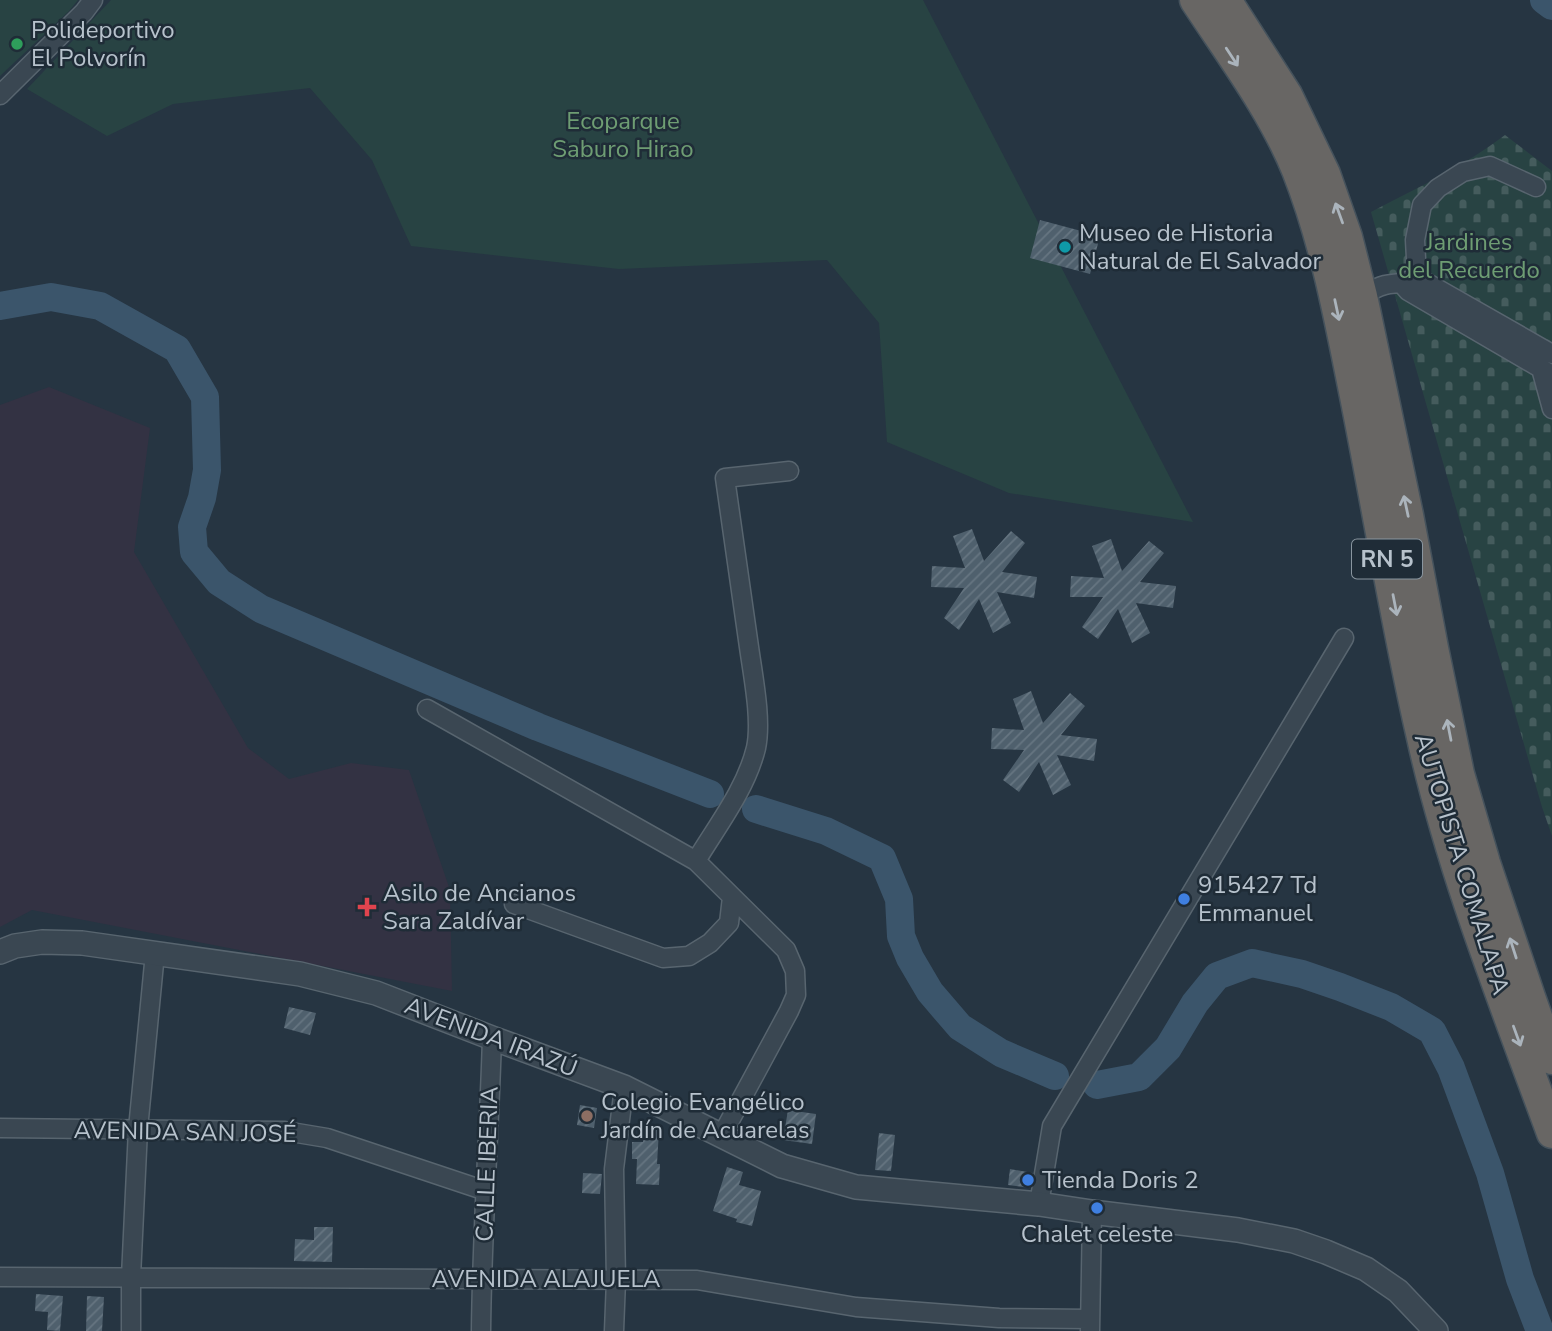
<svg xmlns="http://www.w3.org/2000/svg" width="1552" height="1331" viewBox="0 0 1552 1331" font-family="'Nunito Sans',sans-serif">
	<defs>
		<pattern id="cemetery-stones" width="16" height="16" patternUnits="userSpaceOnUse" patternTransform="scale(1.75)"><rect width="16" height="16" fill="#284343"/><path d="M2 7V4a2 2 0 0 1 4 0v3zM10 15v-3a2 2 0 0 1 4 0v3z" fill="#455c5d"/></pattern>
		<pattern id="building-hatch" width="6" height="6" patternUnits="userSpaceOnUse" patternTransform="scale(1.75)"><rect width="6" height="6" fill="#4f606d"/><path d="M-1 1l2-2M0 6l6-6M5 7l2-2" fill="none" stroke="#667581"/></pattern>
	</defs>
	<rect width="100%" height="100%" fill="#263542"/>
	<path fill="#333243" d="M49,387l101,41 -16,124 114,196 41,31 62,-16 58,7 41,120 2,101 -420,-81 -32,17v-522z"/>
	<path fill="url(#cemetery-stones)" d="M1505,135l47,36v665l-10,-29 -171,-595c46,-24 92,-45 134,-77z"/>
	<path fill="#284343" d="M0,0h78l-9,11 -69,65z
		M111,0h812l270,522 -184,-29 -122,-51 -8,-119 -52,-63 -208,9 -208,-23 -39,-86 -62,-72 -137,16 -66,32 -80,-47z"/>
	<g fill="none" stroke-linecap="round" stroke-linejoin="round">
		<path stroke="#3b556b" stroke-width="28" d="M1544,0l8,6
			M0,306l51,-9 49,9 77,43 28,48 2,73 -5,28 -10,29 2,25 25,30 42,27 277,118 172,67
			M756,809l70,22 56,27 17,41 2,37 9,22 20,34 30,35 41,26 54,23
			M1097,1085l42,-8 29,-29 27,-45 22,-27 35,-13 50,11 38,13 51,20 41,24 19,37 39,105 30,106 20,52"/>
	</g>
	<path fill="url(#building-hatch)" d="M1040,220l60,16 -10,38 -60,-16z
		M972,529l12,32 27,-30 14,12 -23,29 35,5 -3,21 -37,-6 14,31 -18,10 -14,-34 -20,31 -15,-12 20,-30 -33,-1 1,-21 33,2 -12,-32z
		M1111,539l11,32 27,-30 15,12 -24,29 36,4 -3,22 -37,-5 14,30 -18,10 -14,-34 -20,30 -16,-12 21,-30h-33l1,-21 33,2 -12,-32z
		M1031,691l12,32 27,-30 15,13 -24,29 36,4 -3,22 -37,-6 14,30 -18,10 -14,-33 -20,30 -16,-12 21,-30 -33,-1 1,-21 32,2 -11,-31z
		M289,1007l27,6 -6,22 -26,-7z
		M580,1105l17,3 -3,20 -17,-3z
		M788,1110l28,4 -4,30 -29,-4z
		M644,1129l15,1 -2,34h3l-1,21 -23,-1 1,-25h-5v-17h11z
		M879,1133l16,2 -4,36 -16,-1z
		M727,1167l16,5 -4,13 22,6 -9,35 -16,-4 1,-3 -24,-8z
		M1010,1169l23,4 -3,15 -22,-3z
		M583,1173l19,1 -2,20 -18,-1z
		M314,1227h19l-1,35 -38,-1 1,-22 19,1z
		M36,1294l27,2 -3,35 -13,-1 1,-18 -13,-1z
		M87,1296l17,1 -2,34h-16z"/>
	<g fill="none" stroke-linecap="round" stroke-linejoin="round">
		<g stroke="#58656f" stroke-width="21">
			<path id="minor" d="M0,95l84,-83 9,-12
				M1417,277l-2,-37 7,-35 16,-17 25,-16 27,-6 46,21
				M1417,277l135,77
				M1402,284l6,7 144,84
				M1362,296c8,-5 15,-9 23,-11 9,-2 17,-1 25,-5
				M1540,365l12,44
				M427,709l269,152 90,89 9,21 1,24 -7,16 -67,124
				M696,861c21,-35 50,-72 60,-113 6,-28 -3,-72 -7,-101 -8,-56 -16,-113 -24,-169l64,-7
				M514,904l149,54 26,-2 21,-13 19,-20 3,-26
				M0,1128l285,3 42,7 159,53
				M1039,1204l13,-78 292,-488
				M0,1277l697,3 159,27 143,11 91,1
				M131,1331v-54l7,-148 17,-176
				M481,1331c1,-98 8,-195 11,-293
				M614,1331l2,-51 -2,-111 10,-82
				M1090,1331l2,-119"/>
		</g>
		<g stroke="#58656f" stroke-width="26">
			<path id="tertiary" d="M0,952l15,-6 27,-4 40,1 218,31 76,19 116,45 132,49 158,79 74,21 183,17 53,8 146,18 56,11 32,11 40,17 32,22 38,40"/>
		</g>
		<g stroke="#45525c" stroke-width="33">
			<path id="trunk" d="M1195,0c36,55 77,109 102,170 28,71 42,146 57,221 23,114 41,229 67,342 30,137 83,269 131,400
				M1226,0l61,95 38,79 22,63 15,59 46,219 25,133 26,126 26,89 45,134 22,62"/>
		</g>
		<use href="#minor" stroke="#3a4752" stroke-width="18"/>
		<use href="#tertiary" stroke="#3a4752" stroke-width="23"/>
		<use href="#trunk" stroke="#686664" stroke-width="30"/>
	</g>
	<defs><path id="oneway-shaft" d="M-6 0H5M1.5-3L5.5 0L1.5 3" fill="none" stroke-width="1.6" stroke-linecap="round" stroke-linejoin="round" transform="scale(1.75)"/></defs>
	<g stroke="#abb4bc">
		<use href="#oneway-shaft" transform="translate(1232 57) rotate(57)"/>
		<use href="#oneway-shaft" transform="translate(1339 213) rotate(-110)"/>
		<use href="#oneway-shaft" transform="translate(1337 310) rotate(78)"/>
		<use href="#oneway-shaft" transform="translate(1406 506) rotate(-102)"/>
		<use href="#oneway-shaft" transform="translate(1395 605) rotate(79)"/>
		<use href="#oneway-shaft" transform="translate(1449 730) rotate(-101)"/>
		<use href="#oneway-shaft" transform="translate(1513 948) rotate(-108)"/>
		<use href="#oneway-shaft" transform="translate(1517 1036) rotate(70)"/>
	</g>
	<circle fill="#2e9e5b" stroke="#1f2c37" stroke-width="2.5" cx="17" cy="44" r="7"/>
	<circle fill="#0f9aa8" stroke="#1f2c37" stroke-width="2.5" cx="1065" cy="247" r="7"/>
	<g fill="#3f7fe0" stroke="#1f2c37" stroke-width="2.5">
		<circle cx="1184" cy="899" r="7"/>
		<circle cx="1028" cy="1180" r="7"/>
		<circle cx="1097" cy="1208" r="7"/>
	</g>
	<path fill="#e0444e" stroke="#1f2c37" stroke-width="2.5" d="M363.5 896.5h7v7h7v7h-7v7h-7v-7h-7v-7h7z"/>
	<circle fill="#8d6e63" stroke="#1f2c37" stroke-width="2.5" cx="587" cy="1116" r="7"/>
	<g text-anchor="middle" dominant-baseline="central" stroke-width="5" stroke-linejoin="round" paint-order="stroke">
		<rect fill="#1f2c37" stroke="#89959f" stroke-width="2" x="1352" y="539.5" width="70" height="39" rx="5"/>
		<g font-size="23" font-weight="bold" fill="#b7c2cc">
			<text x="1387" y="559">RN 5</text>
		</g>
		<g font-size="24" fill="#b7c2cc" stroke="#1f2c37" text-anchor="start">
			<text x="31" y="30">Polideportivo<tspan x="31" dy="28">El Polvorín</tspan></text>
			<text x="1079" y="233">Museo de Historia<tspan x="1079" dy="28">Natural de El Salvador</tspan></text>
			<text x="1198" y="885">915427 Td<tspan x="1198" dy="28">Emmanuel</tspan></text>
			<text x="383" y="893">Asilo de Ancianos<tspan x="383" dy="28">Sara Zaldívar</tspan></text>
			<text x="601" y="1102">Colegio Evangélico<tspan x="601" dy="28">Jardín de Acuarelas</tspan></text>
			<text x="1042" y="1180">Tienda Doris 2</text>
			<text x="1097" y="1234" text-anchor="middle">Chalet celeste</text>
		</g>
		<g font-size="24" fill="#6e9d73" stroke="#1f2c37">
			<text x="623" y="121">Ecoparque<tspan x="623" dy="28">Saburo Hirao</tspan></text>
			<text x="1469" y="242">Jardines<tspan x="1469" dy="28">del Recuerdo</tspan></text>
		</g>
		<g font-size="24" fill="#b7c2cc" stroke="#1f2c37">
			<text transform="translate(1462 864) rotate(73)">AUTOPISTA COMALAPA</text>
			<text transform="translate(491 1037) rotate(21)">AVENIDA IRAZÚ</text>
			<text transform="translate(185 1132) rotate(1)">AVENIDA SAN JOSÉ</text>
			<text transform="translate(487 1164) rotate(-88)">CALLE IBERIA</text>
			<text x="546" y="1279">AVENIDA ALAJUELA</text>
		</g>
	</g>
</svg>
